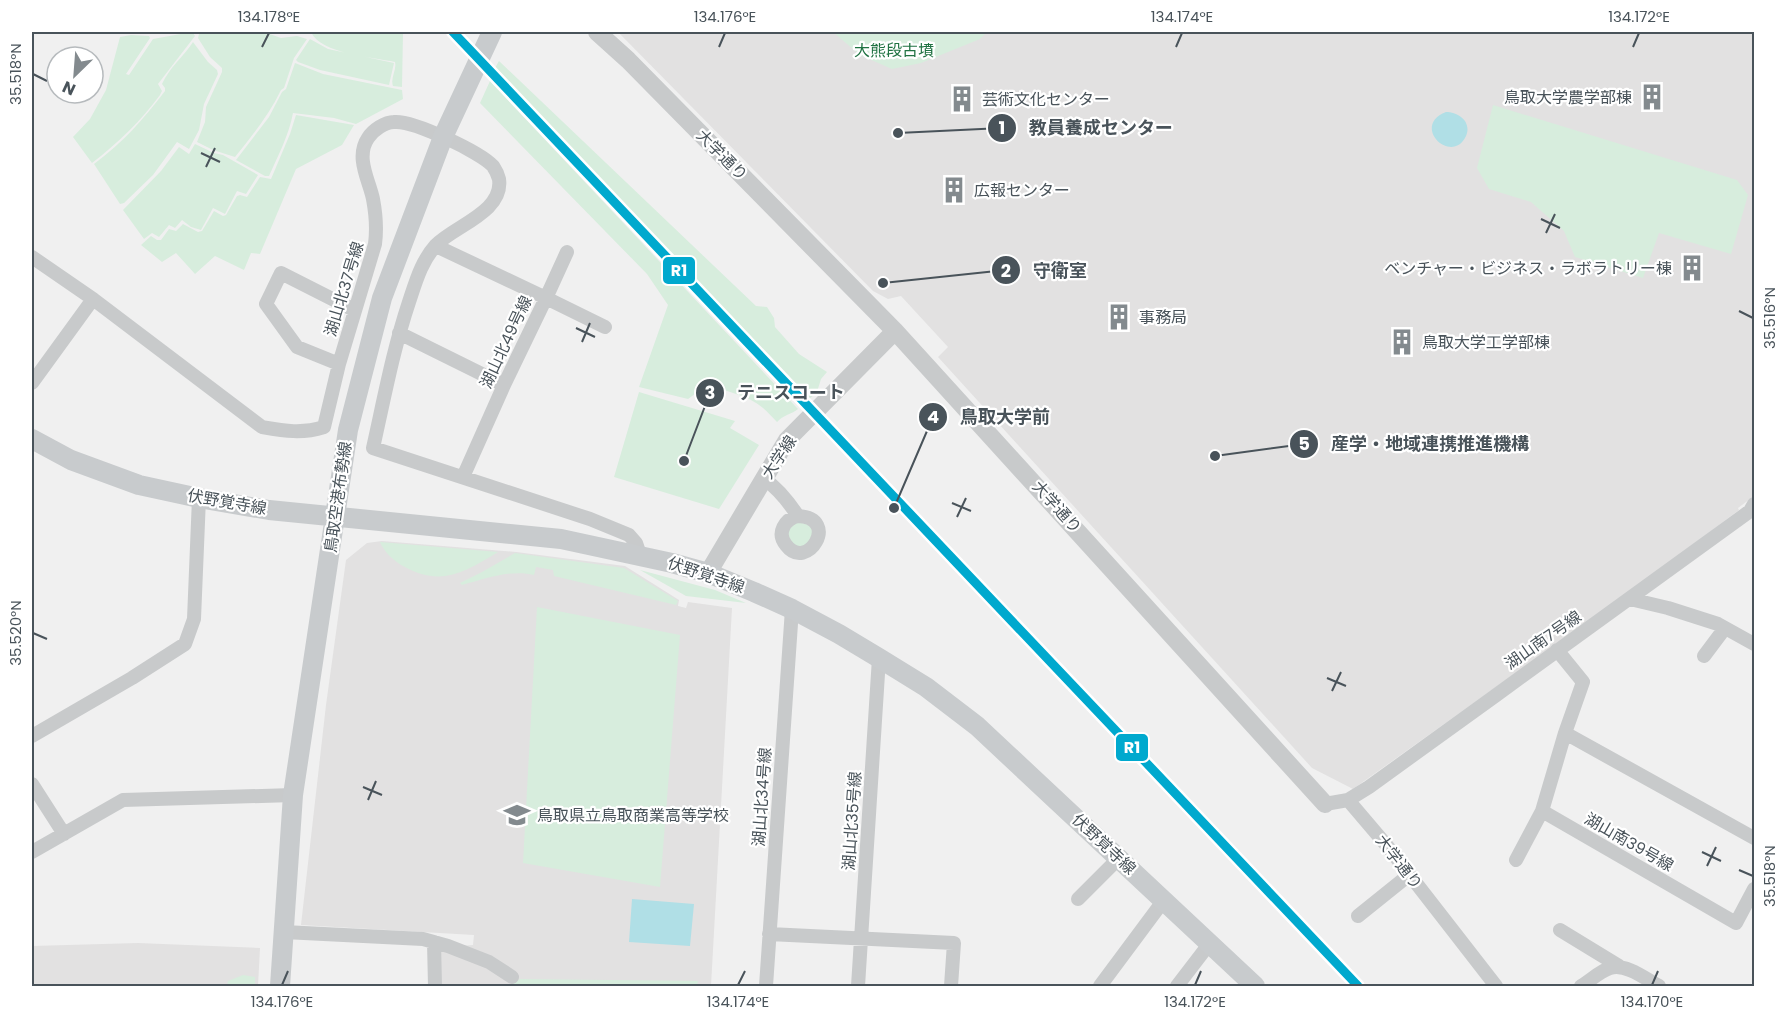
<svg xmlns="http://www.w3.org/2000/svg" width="1786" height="1018" viewBox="0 0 1786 1018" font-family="Poppins,'Noto Sans JP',sans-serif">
	<rect width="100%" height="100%" fill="#f0f0f0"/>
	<path fill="#e2e1e1" d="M618,32h1136v464l-16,12 1,2 -107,80 -279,199 -41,-21 -374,-411 10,-10 -47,-51 -13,3 -15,-8z
		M382,541l134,11 109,14 54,34 -1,6 8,2 2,-6 44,6 -21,378h-281l-2,-38 45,-3 1,-10 -173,-10 25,-220 20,-145 21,-17z
		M138,943l122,5 -2,38h-226v-40z"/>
	<path fill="#d7eddd" d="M210,32h54l17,6 16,-2 10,3 -13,19 -10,30 -3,2c-12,25 -29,46 -46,67l-22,-7 -16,-8 8,-20 1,-15 16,-35v-4l-12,-11 -12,-19 1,-4z
		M311,32h91l1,1 -1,54 -9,-1c-3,-8 4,-16 2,-24 -23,-5 -74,-8 -84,-30z
		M833,32h154l-7,7 -59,24 -29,6 -32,-14z
		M186,33h7l2,3 -37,48 4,7 -2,4c-19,26 -42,48 -68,68l-19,-26 17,-18 16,-29 14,-53 11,-2 18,1 1,2 -24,36 3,1 24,-36z
		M310,39l18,10 66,14 -5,22 -69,-15 -22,-8 -2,-2z
		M193,42l15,20 9,8 1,4 -14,30 -5,26 -10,19 -12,-7 -24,33 -29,28 -4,1 -26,-40c29,-22 49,-44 71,-73v-3l-3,-4c7,-16 22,-28 31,-42z
		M499,61l257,245 11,1 7,11 1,9 24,27 28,18 -6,7 -4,13 -9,8 -313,-332z
		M295,63l28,11 79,16 1,9 -47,25 -22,-6 -41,-5c-4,22 -15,43 -24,63h-4l-29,-16 33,-43 13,-25 4,-3z
		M490,81l308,328c-6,5 -15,6 -21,13 -5,-5 -9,-10 -14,-14 -15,-13 -38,-17 -56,-23l-19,14 -49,-12 29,-82 -21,-31 -167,-171z
		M1493,105l244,75 11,15 -17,59 -72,-21 -16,45 -68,-21 -11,-26 -33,-29 -42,-13 -12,-21z
		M296,115l58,10 -12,20 -46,24 -36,85 -9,-1 -7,17 -29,-14 -20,18 -19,-21 -14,9 -21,-17 10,-9 6,4h4l8,-11 7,2 7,-7 15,8 4,-1 12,-20 9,5 3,-1 11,-19 3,-1 7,2 13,-20 11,2 19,-45z
		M195,144l19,9 9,2 35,20 -12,19 -9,-3 -12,23 -12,-6 -12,22 -10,-3 -9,-7 -7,8 -6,-3 -10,12 -7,-4 -8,6 -21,-29 38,-39 18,-24 10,7z
		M639,392l96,29 -5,7 29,17 -40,64 -105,-32z
		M794,521l16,4 3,9 -6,11 -9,2 -8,-4 -4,-12z
		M380,542l118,10c-34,21 -58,35 -95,14 -9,-5 -19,-14 -23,-24z
		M515,553l109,15 54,33 -2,4 -122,-29 -1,-6 -17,-3 -2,8c-23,-6 -49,4 -72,10l-2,-2 22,-11z
		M640,570l75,20 31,13 -60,-7z
		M537,607l143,28 -20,252 -137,-24z
		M243,975l12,2v9h-28l1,-5z
		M520,979l178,2 -1,5h-189z"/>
	<path fill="#b0dfe6" d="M1446,112c13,0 26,10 20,24 -14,30 -56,-10 -20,-24z
		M632,899l62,5 -4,42 -61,-4z"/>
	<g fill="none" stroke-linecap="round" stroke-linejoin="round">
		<path stroke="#c8cacb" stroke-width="14" d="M436,246l110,52 -42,87 -41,92
			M567,252l-21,46 59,29
			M32,257l61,42 169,128c23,4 40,7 62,0l15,-63 36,-120c2,-15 1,-29 -2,-45 -4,-19 -18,-42 -5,-61 5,-8 17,-16 26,-16 19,-2 86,30 99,44 2,3 5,9 6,13 5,33 -45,47 -63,66 -15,17 -20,36 -27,57 -16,48 -25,97 -36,146l217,71 39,16 7,8 4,12
			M399,333l105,52
			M339,364l-42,-17 -31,-43 15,-31 73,37
			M32,383l61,-84
			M763,478c15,10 25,23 35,38 43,2 9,57 -12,29 -10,-12 -1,-26 12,-29
			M1630,599l38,9 50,16 36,20
			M1557,650l26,32 -18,51 -23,78 194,112 18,-34
			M1704,656l21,-28
			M1565,733l189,105
			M32,736l100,-58 53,-34 9,-25 5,-121
			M32,784l32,50
			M1348,800l21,-13c127,-92 254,-183 381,-276l4,-7
			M1325,804l23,-4 40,47 108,139
			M32,852l91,-52 170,-5
			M1516,860l26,-49
			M1078,899l41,-41
			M1358,916l51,-41
			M1560,930l59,36
			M284,932l139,7 25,7 41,16 23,15
			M769,934l185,9 -3,43
			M434,942l1,44
			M766,986l26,-377
			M858,986l21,-328
			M1100,986l64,-86
			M1177,986l33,-43
			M1581,986c9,-5 19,-15 29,-18 16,-5 36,11 49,18"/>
		<path stroke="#c8cacb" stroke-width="18" d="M597,32l31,28 267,271 430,473
			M708,573l79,-133 108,-109"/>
		<path stroke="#c8cbcd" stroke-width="20" d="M32,439l39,21 68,25 60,13 70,12 292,29 111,24 36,10 46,19 38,17 47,25 40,24 47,29 51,39 278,260
			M280,986l13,-191 55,-365 34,-132 61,-161 49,-105"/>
		<g stroke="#fff" stroke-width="14">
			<path id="rail-1" d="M453,32l905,954"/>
		</g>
		<use href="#rail-1" stroke="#00a9ce" stroke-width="9"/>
	</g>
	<path fill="none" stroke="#49535a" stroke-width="2" d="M262,47l7,-14M719,47l6,-14M1176,47l6,-14M1633,47l6,-14M33,74l14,7M201,153l19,9M206,167l9,-19M1541,219l19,9M1546,233l9,-19M1739,311l14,7M576,328l19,9M582,342l8,-19M952,503l19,8M957,517l9,-19M33,633l14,6M1327,678l19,8M1332,691l9,-19M363,787l19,8M368,800l8,-19M1702,852l19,9M1707,866l9,-19M1739,870l14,6M282,985l6,-14M738,985l7,-14M1195,985l6,-14M1652,985l6,-14"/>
	<defs>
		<g id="building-bare" transform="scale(2.07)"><path d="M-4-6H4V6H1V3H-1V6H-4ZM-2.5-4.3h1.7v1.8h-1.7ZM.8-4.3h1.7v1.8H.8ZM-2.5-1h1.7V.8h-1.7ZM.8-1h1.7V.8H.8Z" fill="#838a8e" stroke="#fff" stroke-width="2.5" paint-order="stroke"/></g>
		<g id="school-bare" transform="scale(2.07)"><path d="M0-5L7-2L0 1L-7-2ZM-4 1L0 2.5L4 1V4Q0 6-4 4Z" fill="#838a8e" stroke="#fff" stroke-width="2.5" paint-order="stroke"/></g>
	</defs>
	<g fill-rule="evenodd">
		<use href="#building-bare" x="1652" y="97"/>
		<use href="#building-bare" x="962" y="99"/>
		<use href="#building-bare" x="954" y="190"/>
		<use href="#building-bare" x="1692" y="268"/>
		<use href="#building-bare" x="1119" y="317"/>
		<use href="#building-bare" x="1402" y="342"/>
		<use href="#school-bare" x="517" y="815"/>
	</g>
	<g text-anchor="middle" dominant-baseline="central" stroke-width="4.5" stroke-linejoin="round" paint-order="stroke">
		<g font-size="16" fill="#217343" stroke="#fff">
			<text x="894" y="50">大熊段古墳</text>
		</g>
		<g font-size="16" fill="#49535a" stroke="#fff" text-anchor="start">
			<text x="1632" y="97" text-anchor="end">鳥取大学農学部棟</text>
			<text x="982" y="99">芸術文化センター</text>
			<text x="974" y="190">広報センター</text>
			<text x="1672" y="268" text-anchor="end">ベンチャー・ビジネス・ラボラトリー棟</text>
			<text x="1139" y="317">事務局</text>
			<text x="1422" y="342">鳥取大学工学部棟</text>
			<text x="537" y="815">鳥取県立鳥取商業高等学校</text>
		</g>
		<g font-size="16" fill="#49535a" stroke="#fff">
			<text transform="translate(722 155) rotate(45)">大学通り</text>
			<text transform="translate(344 289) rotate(-73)">湖山北37号線</text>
			<text transform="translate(506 342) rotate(-65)">湖山北49号線</text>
			<text transform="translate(779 457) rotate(-56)">大学線</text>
			<text transform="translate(338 497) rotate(-82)">鳥取空港布勢線</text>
			<text transform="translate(227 502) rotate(10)">伏野覚寺線</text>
			<text transform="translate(1057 507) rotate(48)">大学通り</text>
			<text transform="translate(706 575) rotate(19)">伏野覚寺線</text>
			<text transform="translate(1543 640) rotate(-35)">湖山南7号線</text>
			<text transform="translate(762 797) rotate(-86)">湖山北34号線</text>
			<text transform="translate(852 821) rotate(-86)">湖山北35号線</text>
			<text transform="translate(1629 842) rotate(30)">湖山南39号線</text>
			<text transform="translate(1104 844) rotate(43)">伏野覚寺線</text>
			<text transform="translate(1399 862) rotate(52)">大学通り</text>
		</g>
	</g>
	<path fill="none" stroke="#49535a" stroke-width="2" d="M898 133L1002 128M883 283L1006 270M684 461L710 393M894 508L933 417M1215 456L1304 444"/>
	<g fill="#49535a" stroke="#fff" stroke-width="2">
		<circle cx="898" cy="133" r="6"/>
		<circle cx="883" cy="283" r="6"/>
		<circle cx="684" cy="461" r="6"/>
		<circle cx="894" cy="508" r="6"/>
		<circle cx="1215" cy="456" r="6"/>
		<circle cx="1002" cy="128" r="15"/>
		<circle cx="1006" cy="270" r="15"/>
		<circle cx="710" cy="393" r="15"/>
		<circle cx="933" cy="417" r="15"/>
		<circle cx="1304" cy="444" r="15"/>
	</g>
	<g font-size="18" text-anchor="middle" font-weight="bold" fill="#fff">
		<text x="1002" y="134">1</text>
		<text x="1006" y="277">2</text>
		<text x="710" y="399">3</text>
		<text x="933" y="423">4</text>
		<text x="1304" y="450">5</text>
	</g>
	<g font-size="18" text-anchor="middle" font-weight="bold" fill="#49535a" stroke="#fff" stroke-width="4.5" stroke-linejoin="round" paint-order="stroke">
		<text x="1101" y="134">教員養成センター</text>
		<text x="1060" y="277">守衛室</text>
		<text x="791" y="399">テニスコート</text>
		<text x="1005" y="423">鳥取大学前</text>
		<text x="1430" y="450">産学・地域連携推進機構</text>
	</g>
	<g stroke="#fff" stroke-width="2">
		<rect x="662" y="256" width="34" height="29" rx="6" fill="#00a9ce"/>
		<rect x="1115" y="733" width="34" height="29" rx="6" fill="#00a9ce"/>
	</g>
	<g font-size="16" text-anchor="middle" font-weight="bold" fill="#fff">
		<text x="679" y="276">R1</text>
		<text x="1132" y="753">R1</text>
	</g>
	<rect width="1786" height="1018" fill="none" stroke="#ffffff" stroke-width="66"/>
	<g transform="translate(75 75) rotate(205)"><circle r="28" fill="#ffffff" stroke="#b6babd" stroke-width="1.5"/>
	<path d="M0-4.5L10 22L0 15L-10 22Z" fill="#838a8e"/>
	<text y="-9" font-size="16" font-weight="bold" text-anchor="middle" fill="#49535a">N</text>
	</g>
	<rect x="33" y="33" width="1720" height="952" fill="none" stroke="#49535a" stroke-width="2"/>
	<g font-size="15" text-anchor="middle" fill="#49535a">
		<text x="269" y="22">134.178°E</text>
		<text x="725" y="22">134.176°E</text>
		<text x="1182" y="22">134.174°E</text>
		<text x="1639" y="22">134.172°E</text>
		<text transform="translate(16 74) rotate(-90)" y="5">35.518°N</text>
		<text transform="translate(1770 318) rotate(-90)" y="5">35.516°N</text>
		<text transform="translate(16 633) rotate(-90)" y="5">35.520°N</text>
		<text transform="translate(1770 876) rotate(-90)" y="5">35.518°N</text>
		<text x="282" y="1007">134.176°E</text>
		<text x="738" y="1007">134.174°E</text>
		<text x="1195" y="1007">134.172°E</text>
		<text x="1652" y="1007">134.170°E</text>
	</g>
</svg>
